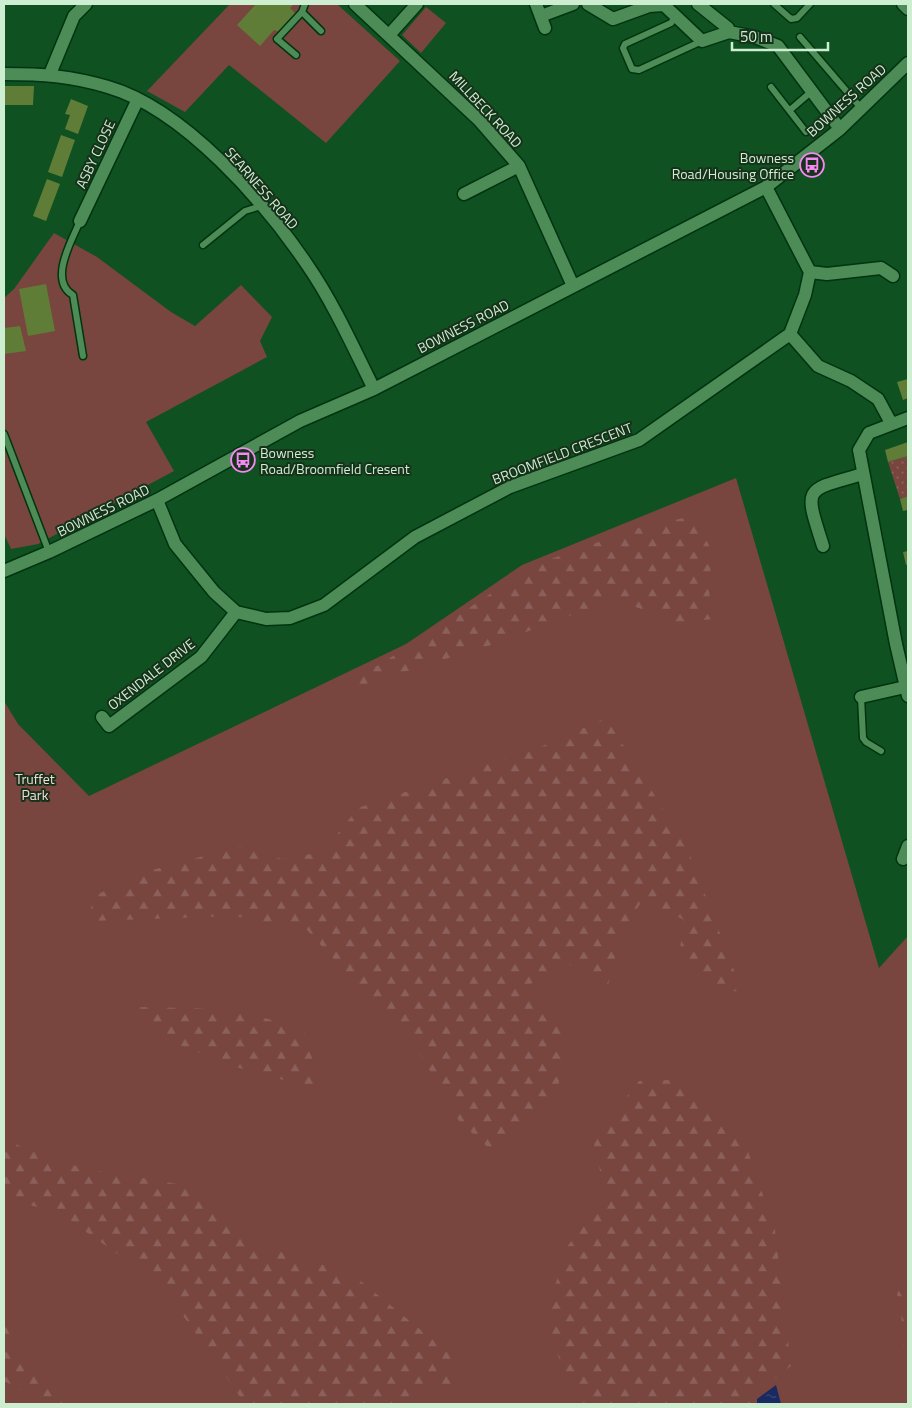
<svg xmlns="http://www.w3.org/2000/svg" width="912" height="1408" viewBox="0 0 912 1408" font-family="'Titillium Web',sans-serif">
	<defs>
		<pattern id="forest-firs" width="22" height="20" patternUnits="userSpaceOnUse" patternTransform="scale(1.25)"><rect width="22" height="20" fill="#79453f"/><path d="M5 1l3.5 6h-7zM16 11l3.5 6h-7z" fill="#8b605a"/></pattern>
		<pattern id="garden-dots" width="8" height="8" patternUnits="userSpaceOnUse" patternTransform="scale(1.25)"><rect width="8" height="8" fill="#79453f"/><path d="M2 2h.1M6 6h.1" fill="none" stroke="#8b605a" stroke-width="1.8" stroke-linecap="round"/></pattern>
		<pattern id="water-ripples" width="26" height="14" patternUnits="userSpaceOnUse" patternTransform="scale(1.25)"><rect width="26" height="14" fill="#192961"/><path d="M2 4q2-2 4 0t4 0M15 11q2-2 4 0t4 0" fill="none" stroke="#394877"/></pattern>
	</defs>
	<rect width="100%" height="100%" fill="#0f5121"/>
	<path fill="#79453f" d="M230,4h107l63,57 -74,82 -97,-78 -44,47 -38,-21z
		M426,7l20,16 -25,30 -19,-18z
		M54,233l43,24 74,55 24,14 46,-41 31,32 -12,24 7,16 -121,65 28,49 -136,73 -27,5 -7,-15v-236l10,-9z
		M736,478l143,490 29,-32v468h-904v-703l14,23 71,72 317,-152 116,-79z"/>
	<path fill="url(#forest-firs)" d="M693,516l19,35 -3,39 3,29 -33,4 -65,-24 -117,44 -170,53 104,-63 103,-68 107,-38z
		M606,718l81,129 55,144 -21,1 -42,-36 5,-36 -41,-21 -22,36 -13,50 -43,-23 -42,27 43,41 -8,59 -64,64 -35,-32 -41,-71 -112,-121 -72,-13 -144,5 2,-24 53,-25 95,-26 42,13 41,-7 35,-44 187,-63z
		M129,1007l64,1 52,4 59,18 9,31 4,28 -85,-23 -70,-28z
		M671,1080l72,57 32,93 16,136 -34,26 -3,12h-174l-18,-35 -15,-53 18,-66 40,-57 -12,-53 46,-59z
		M4,1138l20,10 58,20 108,18 75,61 87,27 97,79 12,29 -50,10 5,12h-171l-84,-120 -105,-73 -45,-10 -7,-5z
		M895,1284l13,23v88l-7,-81z
		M4,1323l15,30 45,51h-17l-43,-23z"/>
	<path fill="url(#garden-dots)" d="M908,456v40l-8,3 -12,-37z"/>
	<path fill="url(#water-ripples)" d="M776,1385l5,19h-24v-5z"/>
	<path fill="#607d37" d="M256,4h38l-4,4 6,6 -16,18 -6,-2 -14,16 -23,-21z
		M4,86h30l-1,19h-29z
		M71,99l17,7 -10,28 -13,-5 5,-14 -5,-1z
		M61,135l14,5 -13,37 -14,-5z
		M47,179l13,5 -14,37 -13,-5z
		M46,284l9,47 -27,5 -9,-47z
		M20,326l6,25 -22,3v-26z
		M908,379v19l-5,2 -6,-18z
		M908,442v14l-20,6 -3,-12z
		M908,496v14l-5,1 -3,-12z
		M908,551v13l-2,1 -3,-13z"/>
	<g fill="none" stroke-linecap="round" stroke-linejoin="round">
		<g stroke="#013410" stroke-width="9">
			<path id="service" d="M774,4l17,15 6,-1 13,-14
				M302,12l19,19
				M676,16l-5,7 -46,21 -2,4 9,21 7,1 63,-29
				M800,37l61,71
				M296,55l-19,-16 25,-27 3,-8
				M771,87l35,45
				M790,110l22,-19
				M80,221c-8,19 -32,60 -7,74l10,61
				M203,245l42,-34 16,-5
				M4,434l45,118
				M861,697l2,41 3,4 15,9"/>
		</g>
		<g stroke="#013410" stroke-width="15">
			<path id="minor" d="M355,4l124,116 40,46 54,120
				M536,4l9,24
				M588,4l25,15 36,-13 15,-1 38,36 27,-9 26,5 23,9 62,83
				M698,4l30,24 1,4
				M903,4l5,5
				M541,16l32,-12
				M390,34l27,-30
				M4,74c38,0 67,2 104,13 76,22 157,115 200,179 26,38 45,81 66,123
				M50,74l24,-58 12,-12
				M464,194l55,-28
				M80,221l58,-122
				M810,272l17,2 54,-6 12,8
				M790,334l28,32 33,15 27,18 13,24
				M908,418l-39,15 -10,17 37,194 12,52
				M157,500l18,44 39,48 22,20 30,7 24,-1 34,-13 91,-68 95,-50 129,-47 151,-106 15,-39 5,-23 -44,-85
				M823,546c-19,-60 -20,-55 40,-72
				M4,571l45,-19 108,-52 143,-79 74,-32 392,-202 74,-58 68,-66
				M861,697l44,-10
				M102,717l7,9 92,-69 35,-45
				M903,859l5,-13"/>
		</g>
		<use href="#service" stroke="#4d8b57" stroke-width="6"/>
		<use href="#minor" stroke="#4d8b57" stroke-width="12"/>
	</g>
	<defs>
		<g id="bus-ring" transform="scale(1.25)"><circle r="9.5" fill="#17311b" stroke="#f38af1" stroke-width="1.5"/><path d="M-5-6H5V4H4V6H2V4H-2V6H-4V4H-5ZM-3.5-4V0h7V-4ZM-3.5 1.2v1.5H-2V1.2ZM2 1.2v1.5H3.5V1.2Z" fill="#f38af1"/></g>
	</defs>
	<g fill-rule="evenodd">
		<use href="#bus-ring" x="812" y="165"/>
		<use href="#bus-ring" x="243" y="460"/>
	</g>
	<g text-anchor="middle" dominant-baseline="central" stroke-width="4" stroke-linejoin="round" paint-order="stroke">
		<g font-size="14" fill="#ceeed1" stroke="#17311b">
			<text transform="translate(846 100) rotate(-42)">BOWNESS ROAD</text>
			<text transform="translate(486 109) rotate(47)">MILLBECK ROAD</text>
			<text transform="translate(95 154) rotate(-65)">ASBY CLOSE</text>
			<text transform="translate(262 188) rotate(49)">SEARNESS ROAD</text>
			<text transform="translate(463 326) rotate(-27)">BOWNESS ROAD</text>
			<text transform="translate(562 453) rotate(-21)">BROOMFIELD CRESCENT</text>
			<text transform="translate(103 510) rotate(-26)">BOWNESS ROAD</text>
			<text transform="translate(151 674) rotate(-38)">OXENDALE DRIVE</text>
		</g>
		<g font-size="14" fill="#ceeed1" stroke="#17311b" text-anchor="end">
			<text x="794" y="157">Bowness<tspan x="794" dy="16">Road/Housing Office</tspan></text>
			<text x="260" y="452" text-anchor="start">Bowness<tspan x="260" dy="16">Road/Broomfield Cresent</tspan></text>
		</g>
		<g font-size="14" fill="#f5deda" stroke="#17311b">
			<text x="35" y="778">Truffet<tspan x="35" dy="16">Park</tspan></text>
		</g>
	</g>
	<rect width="912" height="1408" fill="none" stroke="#ceeed1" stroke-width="10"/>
	<path d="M732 42v8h96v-8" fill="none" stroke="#ceeed1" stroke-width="2.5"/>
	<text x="740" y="42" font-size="15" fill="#ceeed1" stroke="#17311b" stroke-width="4" paint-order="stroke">50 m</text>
</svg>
